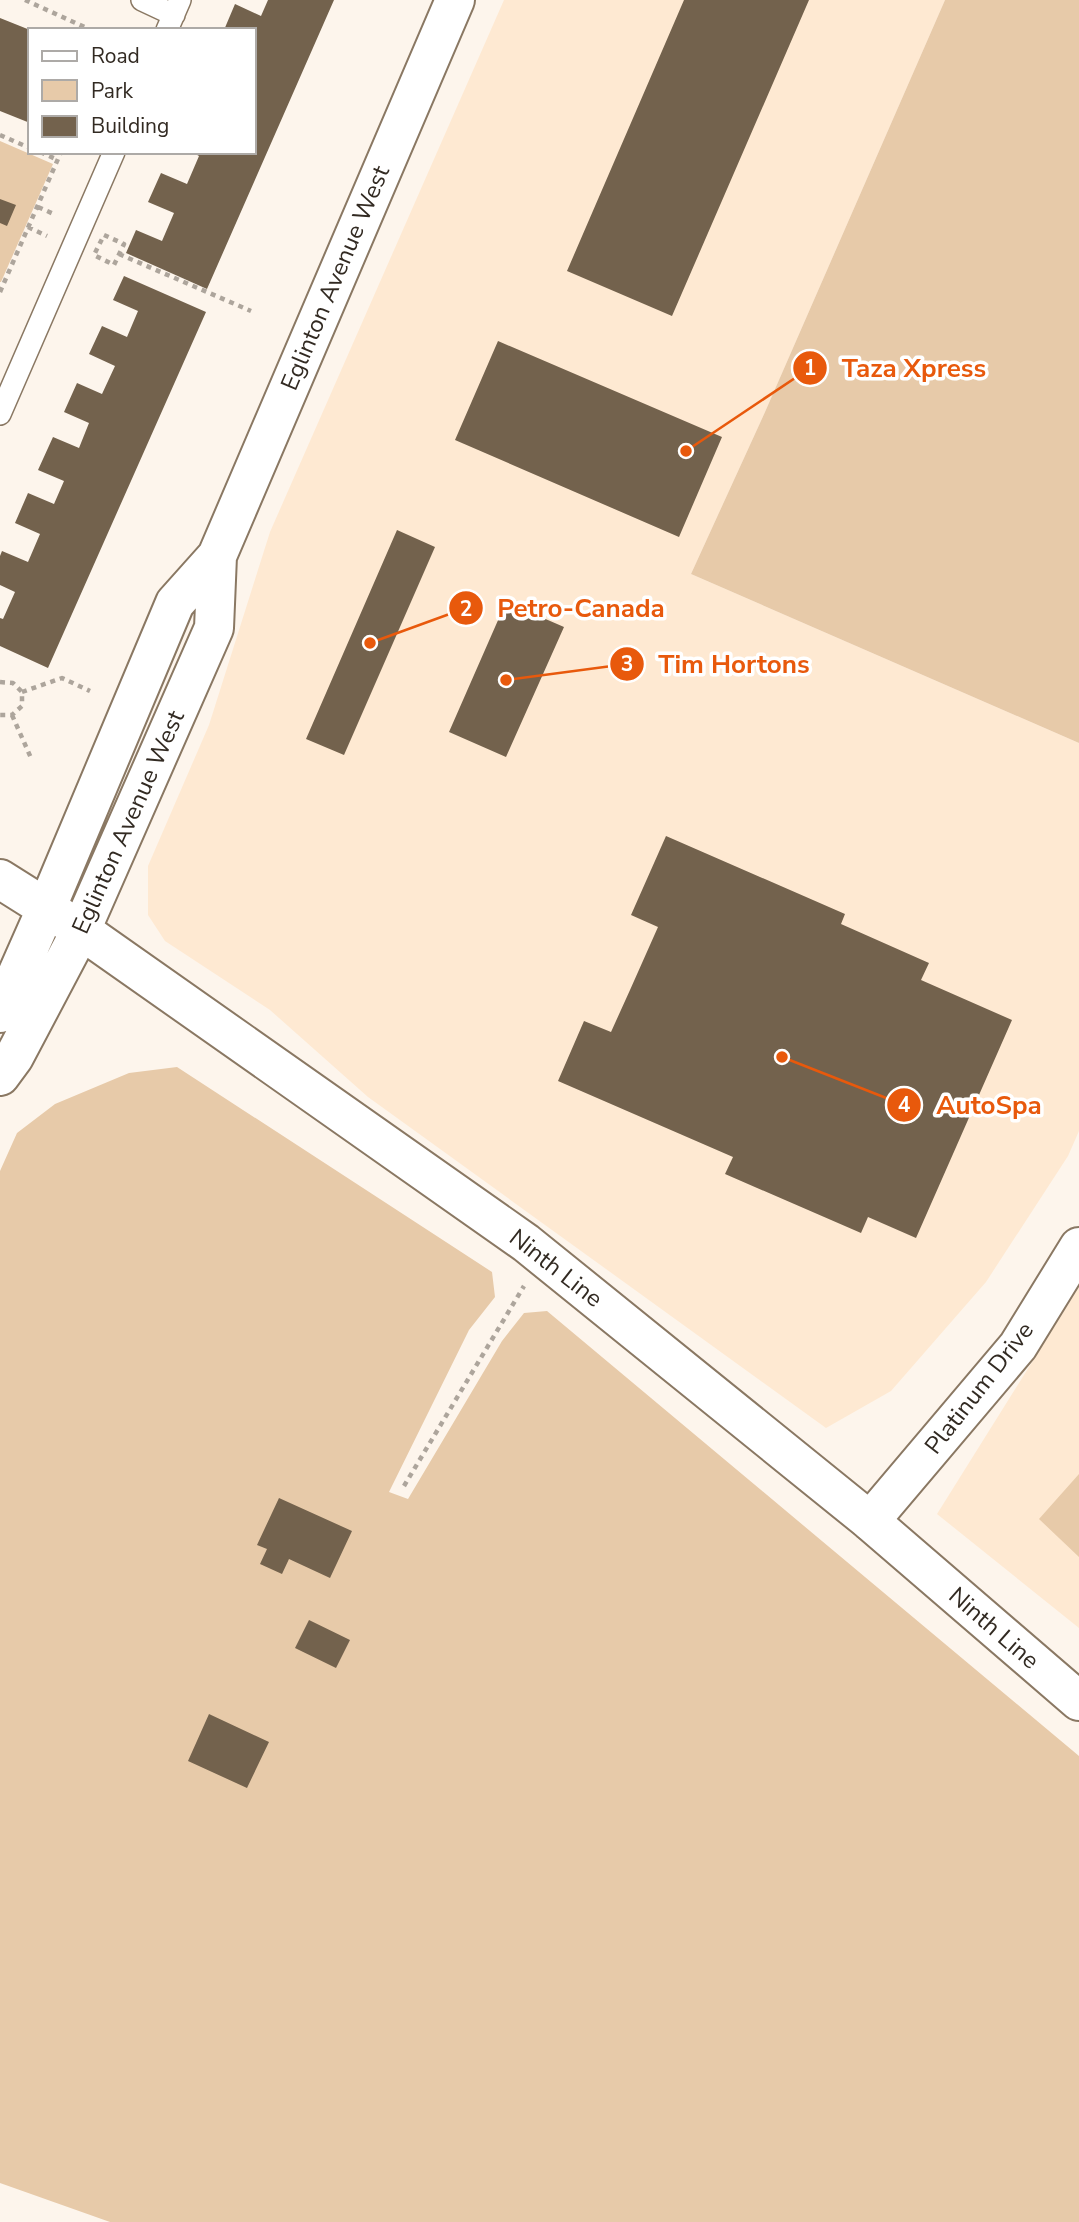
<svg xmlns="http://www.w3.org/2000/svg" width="1079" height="2222" viewBox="0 0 1079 2222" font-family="'Nunito Sans',sans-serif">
	<rect width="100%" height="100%" fill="#fdf5ec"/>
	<path fill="#fee9d2" d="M504,0h441l-180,412 -74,162 388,169v388l-11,25 -82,126 -95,109 -65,37 -458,-331 -98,-87 -105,-69 -17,-26v-49l61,-141 61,-193z
		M1079,1287v341l-142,-114z"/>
	<path fill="#e7caa9" d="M945,0h134v743l-388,-169 74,-162z
		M0,141l53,23 -52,118h-1z
		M177,1067l315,205 3,25 -26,33 -80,162 19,7 94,-158 22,-28 23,-2 532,445v466h-969l-110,-39v-1012l17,-38 38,-29 74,-31z
		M1079,1474v83l-40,-38z"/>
	<path fill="#73624d" d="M268,0h66l-127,289 -81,-36 10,-23 26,11 12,-28 -26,-11 13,-29 26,11 12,-28 -7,-4h62v-122h-30l11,-26 26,12z
		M684,0h125l-137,316 -105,-45z
		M0,18l30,12v93l-30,-12z
		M0,199l16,6 -9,21 -7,-3z
		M124,276l82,36 -158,356 -48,-22v-28l3,1 12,-27 -15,-7v-29l2,-5 26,11 12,-28 -25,-11 13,-30 26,11 10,-23 -26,-11 15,-33 26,11 10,-25 -25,-11 13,-29 25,11 13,-28 -26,-12 13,-28 25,11 11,-26 -25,-11z
		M498,341l224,96 -43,100 -224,-97z
		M397,530l38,17 -91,208 -38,-16z
		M506,602l58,25 -58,130 -57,-25z
		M666,836l179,78 -4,10 88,39 -8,17 91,40 -96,218 -48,-21 -7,16 -136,-59 8,-17 -175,-76 26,-60 27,11 19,-42 28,-63 -27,-12z
		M279,1498l73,33 -22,47 -41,-19 -7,15 -22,-10 7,-15 -10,-4z
		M309,1620l41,20 -14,28 -41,-20z
		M209,1714l60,28 -22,46 -59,-27z"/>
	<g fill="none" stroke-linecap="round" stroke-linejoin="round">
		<g stroke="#8a7863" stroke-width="24">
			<path id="service" d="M142,0l32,15
				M167,30l13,-30
				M0,414l114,-262"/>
		</g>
		<g stroke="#8a7863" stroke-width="42">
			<path id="minor" d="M870,1521l148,-175 61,-99"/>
		</g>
		<g stroke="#8a7863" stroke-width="42">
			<path id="secondary" d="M0,879l81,51 445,313 344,278 209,180
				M0,1013l47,-106
				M0,1076l14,-19 67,-127"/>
		</g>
		<g stroke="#8a7863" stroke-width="42">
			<path id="primary" d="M47,907l128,-304 42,-47 238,-556
				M81,930l133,-302 3,-72"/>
		</g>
		<path stroke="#ada59c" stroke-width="4.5" stroke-dasharray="5 5" stroke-linecap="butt" d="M25,0l66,30
			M0,135l30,13
			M40,152l18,8
			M38,207l18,8
			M28,227l19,9
			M104,235l20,9 -10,21 -20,-10z
			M119,254l132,57
			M0,292l61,-140
			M0,682l13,1 9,9v14l-10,9h-12
			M22,692l40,-14 28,13
			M12,715l19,43
			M404,1486l120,-200"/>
		<use href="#service" stroke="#fff" stroke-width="21"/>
		<use href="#minor" stroke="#fff" stroke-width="38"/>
		<use href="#secondary" stroke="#fff" stroke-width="38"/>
		<use href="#primary" stroke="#fff" stroke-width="38"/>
	</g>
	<g text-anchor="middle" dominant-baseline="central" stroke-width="7" stroke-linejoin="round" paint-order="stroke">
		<g font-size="24" fill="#322a22" stroke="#fff">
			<text transform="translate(335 278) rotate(-67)">Eglinton Avenue West</text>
			<text transform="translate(128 822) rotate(-66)">Eglinton Avenue West</text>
			<text transform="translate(556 1268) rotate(38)">Ninth Line</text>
			<text transform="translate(979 1388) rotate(-52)">Platinum Drive</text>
			<text transform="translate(994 1628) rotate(41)">Ninth Line</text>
		</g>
	</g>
	<path fill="none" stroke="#e8590c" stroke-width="2.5" d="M686 451L810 368M370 643L466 608M506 680L627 664M782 1057L904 1105"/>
	<g fill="#e8590c" stroke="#fff" stroke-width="2.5">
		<circle cx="686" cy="451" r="7"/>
		<circle cx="370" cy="643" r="7"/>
		<circle cx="506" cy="680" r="7"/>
		<circle cx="782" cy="1057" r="7"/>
		<circle cx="810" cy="368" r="18"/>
		<circle cx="466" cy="608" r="18"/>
		<circle cx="627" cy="664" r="18"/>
		<circle cx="904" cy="1105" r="18"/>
	</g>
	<g font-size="21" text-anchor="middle" font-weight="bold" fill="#fff">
		<text x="810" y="375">1</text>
		<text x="466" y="616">2</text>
		<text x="627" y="671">3</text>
		<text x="904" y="1112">4</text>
	</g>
	<g font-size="26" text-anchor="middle" font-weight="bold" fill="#e8590c" stroke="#fff" stroke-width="7" stroke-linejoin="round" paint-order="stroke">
		<text x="914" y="377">Taza Xpress</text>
		<text x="581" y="617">Petro-Canada</text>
		<text x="734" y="673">Tim Hortons</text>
		<text x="989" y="1114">AutoSpa</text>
	</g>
	<rect x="28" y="28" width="228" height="126" fill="#ffffff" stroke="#adaaa7" stroke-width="2"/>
	<rect x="42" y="51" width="35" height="10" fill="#ffffff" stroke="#adaaa7" stroke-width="2"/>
	<text x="91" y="63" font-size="21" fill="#322a22">Road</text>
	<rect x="42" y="80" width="35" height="21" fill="#e7caa9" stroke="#adaaa7" stroke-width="2"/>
	<text x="91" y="98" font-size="21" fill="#322a22">Park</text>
	<rect x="42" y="116" width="35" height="21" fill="#73624d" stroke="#adaaa7" stroke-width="2"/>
	<text x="91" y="133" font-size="21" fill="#322a22">Building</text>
</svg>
